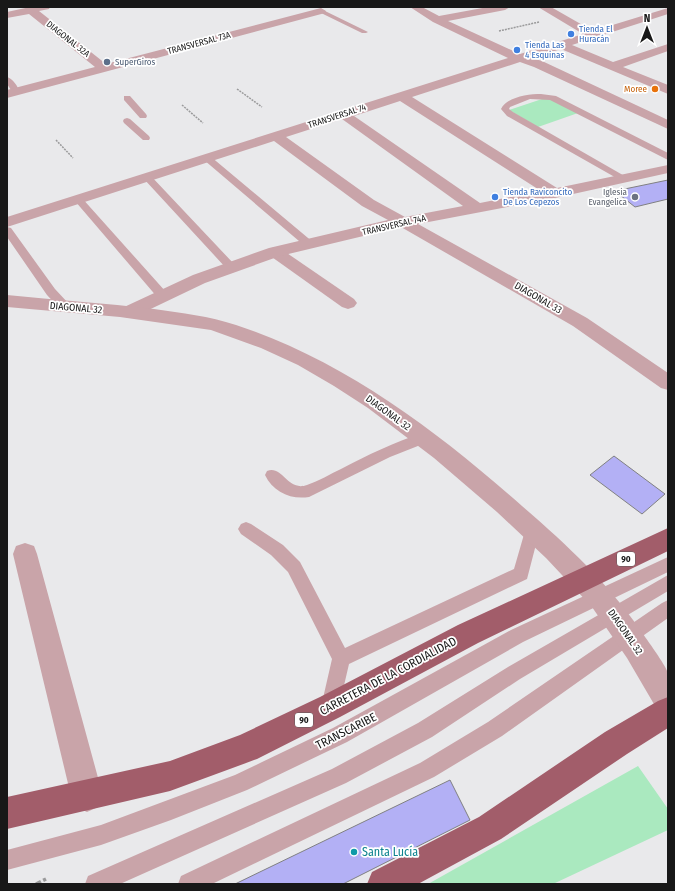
<svg xmlns="http://www.w3.org/2000/svg" width="675" height="891" viewBox="0 0 675 891" font-family="'Fira Sans Condensed',sans-serif">
	<rect width="100%" height="100%" fill="#e9e9eb"/>
	<path fill="#aae9bf" d="M548,97l30,16 -40,14 -29,-17z
		M638,766l30,43v21l-115,54h-125z"/>
	<path fill="#b3b0f5" stroke="#808082" d="M668,180v19l-33,8 -20,-16z
		M614,456l51,38 -23,20 -52,-39z
		M450,780l20,40 -127,64h-108z"/>
	<g fill="none" stroke-linecap="round" stroke-linejoin="round">
		<path stroke="#9a9a9b" stroke-width="1.5" stroke-dasharray="2 1" stroke-linecap="butt" d="M499,31l40,-9
			M237,89l25,18
			M182,105l21,18
			M56,140l17,18"/>
		<path stroke="#9a9a9b" stroke-width="3.5" stroke-dasharray="5.5 2.5" stroke-linecap="butt" d="M36,884l10,-5"/>
		<path fill="#c9a4a9" fill-rule="evenodd" d="M319,10h4l45,22 -2,1h-4l-43,-21z
			M7,77c5,1 13,11 12,16h-6l-6,-9z
			M541,94l15,2 112,57v7l-118,-60 -20,-1 -20,8 -1,2 4,3 115,66 -2,2h-6l-113,-64 -6,-7c6,-12 27,-15 40,-15z
			M124,96h6l16,18 1,2 -1,2h-6l-16,-18z
			M127,118l3,1 19,17 1,2 -1,2h-6l-19,-17 -1,-2 1,-2z
			M207,155l3,1 104,87 1,2 -1,2h-8l-102,-87 -2,-2z
			M147,174l3,1 84,89 1,2 -1,2h-8l-82,-89 -2,-2 2,-2z
			M78,196l3,1 85,95 2,3 -2,3h-8l-83,-97 -2,-2z
			M7,227l4,1 44,61 14,15 2,3 -2,3h-8l-14,-15 -40,-58z
			M423,433l5,1 2,4 -2,4 -38,15 -81,40c-18,3 -36,-5 -44,-22l2,-4c16,-6 20,21 40,14 12,-4 23,-11 34,-16 27,-14 53,-27 82,-36z
			M246,522l5,2 32,21 17,17 45,86 169,-79 13,-45 5,-2 5,2 3,5 -13,50 -178,85 -10,43 -2,7 -7,2 -7,-2 -2,-7 11,-48 -44,-87 -17,-17 -30,-21 -3,-5 3,-5z
			M668,557v15l-145,70 -176,100 -100,48 -76,30 -70,25 -94,25v-20l94,-25 134,-50 98,-47 178,-98z
			M668,575v16l-148,88 -88,58 -86,46 -226,101h-35l3,-8 244,-107 86,-46 90,-56z
			M668,600v18l-166,118 -68,41 -222,107h-34l3,-8 239,-113 68,-41 174,-119z"/>
		<path fill="#c9a4a9" fill-rule="evenodd" d="M275,247l6,2 73,50 3,4 -3,4 -6,2 -6,-2 -73,-52 -2,-3 2,-3z"/>
		<path fill="#c9a4a9" fill-rule="evenodd" d="M30,7h20l-1,2 -10,2 67,53 215,-56 5,3 -1,2 -318,85v-8l88,-23 -66,-53 -22,4v-6z
			M410,7h12l17,9 49,-9h22l-5,3 -57,11 72,33 63,-20 -45,-27h13l42,24 75,-23v6l-96,31 41,17 55,-18v7l-45,16 45,18v9l-107,-45 -29,9 10,3 126,59v9l-134,-62 -14,-5 -108,35 145,91 111,-23v8l-113,25 -137,26 169,94 81,55v17l-7,-2 -88,-62 -172,-99 -121,29 -75,27 -69,33 -7,2 -7,-2 -2,-4 2,-4 71,-33 76,-27 119,-28 -26,-14 -88,-65 -267,86v-10l501,-159 -75,-36zM400,101l141,90 -61,12 -126,-87zM342,119l121,87 -58,11 -31,-17 -88,-63z
			M25,543l9,3 3,8 66,242 -5,11 -11,5 -11,-5 -5,-11 -58,-242 3,-8z"/>
		<path fill="#c9a4a9" fill-rule="evenodd" d="M7,295c49,5 98,8 147,14 28,4 55,7 82,16 109,36 201,106 286,181 44,38 86,77 119,125 6,9 24,33 27,42 2,9 0,32 0,42l-10,-4 -31,-53 -35,-51 -46,-49 -49,-46 -63,-54 -66,-50 -34,-22 -36,-21 -37,-17 -50,-18 -91,-13 -113,-10z"/>
		<path fill="#a25d6a" fill-rule="evenodd" d="M668,528v23l-190,92 -138,74 -83,42 -87,32 -163,38v-32l163,-36 70,-26 80,-38 138,-72z
			M668,697v31l-41,26 -126,85 -83,45h-51l5,-12 107,-55 126,-85 53,-31z"/>
	</g>
	<g fill="#3f7fe0" stroke="#fff" stroke-width="1.5">
		<circle cx="571" cy="34" r="4"/>
		<circle cx="517" cy="50" r="4"/>
		<circle cx="495" cy="197" r="4"/>
	</g>
	<circle fill="#5c6f8a" stroke="#fff" stroke-width="1.5" cx="107" cy="62" r="4"/>
	<circle fill="#e8710a" stroke="#fff" stroke-width="1.5" cx="655" cy="89" r="4"/>
	<circle fill="#6b7280" stroke="#fff" stroke-width="1.5" cx="635" cy="197" r="4"/>
	<circle fill="#0f9aa8" stroke="#fff" stroke-width="1.5" cx="354" cy="852" r="4"/>
	<g text-anchor="middle" dominant-baseline="central" stroke-width="3.5" stroke-linejoin="round" paint-order="stroke">
		<g font-size="9" fill="#366cbe" stroke="#fff" text-anchor="start">
			<text x="579" y="29">Tienda El<tspan x="579" dy="10">Huracán</tspan></text>
			<text x="525" y="45">Tienda Las<tspan x="525" dy="10">4 Esquinas</tspan></text>
			<text x="503" y="192">Tienda Raviconcito<tspan x="503" dy="10">De Los Cepezos</tspan></text>
		</g>
		<g font-size="9" fill="#181818" stroke="#fff">
			<text transform="translate(68 39) rotate(38)">DIAGONAL 32A</text>
			<text transform="translate(199 43) rotate(-15)">TRANSVERSAL 73A</text>
			<text transform="translate(337 116) rotate(-18)">TRANSVERSAL 74</text>
			<text transform="translate(394 225) rotate(-13)">TRANSVERSAL 74A</text>
		</g>
		<g font-size="9" fill="#4e5e75" stroke="#fff" text-anchor="start">
			<text x="115" y="62">SuperGiros</text>
		</g>
		<g font-size="9" fill="#c56008" stroke="#fff" text-anchor="end">
			<text x="647" y="89">Moree</text>
		</g>
		<g font-size="9" fill="#5b616d" stroke="#fff" text-anchor="end">
			<text x="627" y="192">Iglesia<tspan x="627" dy="10">Evangelica</tspan></text>
		</g>
		<g fill="#fff" stroke="#5d5d5d" stroke-width="1">
			<rect x="617" y="552" width="18" height="14" rx="3"/>
			<rect x="295" y="713" width="18" height="14" rx="3"/>
		</g>
		<g font-size="9" font-weight="bold" fill="#181818">
			<text x="626" y="559">90</text>
			<text x="304" y="720">90</text>
		</g>
		<g font-size="10" fill="#181818" stroke="#fff">
			<text transform="translate(538 298) rotate(30)">DIAGONAL 33</text>
			<text transform="translate(76 308) rotate(5)">DIAGONAL 32</text>
			<text transform="translate(388 413) rotate(36)">DIAGONAL 32</text>
			<text transform="translate(625 632) rotate(55)">DIAGONAL 32</text>
		</g>
		<g font-size="12" fill="#181818" stroke="#fff">
			<text transform="translate(388 676) rotate(-28)">CARRETERA DE LA CORDIALIDAD</text>
			<text transform="translate(346 731) rotate(-27)">TRANSCARIBE</text>
		</g>
		<g font-size="12" fill="#0d838f" stroke="#fff" text-anchor="start">
			<text x="362" y="852">Santa Lucía</text>
		</g>
	</g>
	<rect width="675" height="891" fill="none" stroke="#181818" stroke-width="16"/>
	<g transform="translate(647 28)" stroke="#ffffff" stroke-width="3" paint-order="stroke">
	<path d="M0-3L7 15L0 10L-7 15Z" fill="#181818"/>
	<text y="-6" font-size="11" font-weight="bold" text-anchor="middle" fill="#181818">N</text>
	</g>
</svg>
